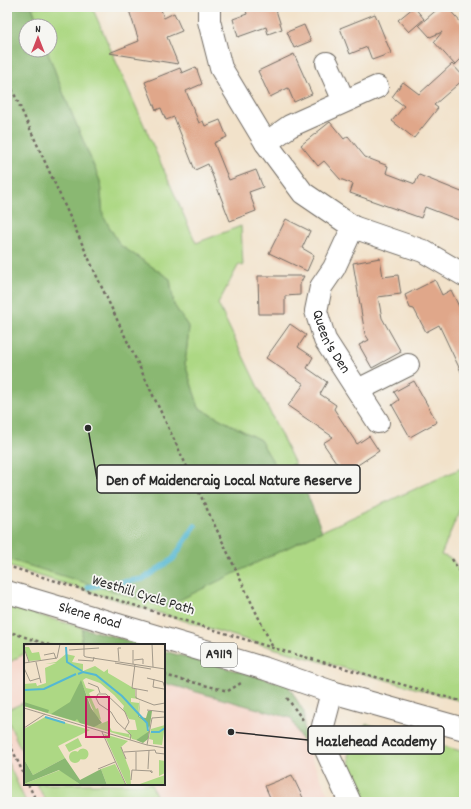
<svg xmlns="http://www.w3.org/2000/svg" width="471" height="809" viewBox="0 0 471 809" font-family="Dekko,sans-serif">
	<rect width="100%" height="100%" fill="#f6f6f2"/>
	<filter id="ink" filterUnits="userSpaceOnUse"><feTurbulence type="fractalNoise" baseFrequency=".025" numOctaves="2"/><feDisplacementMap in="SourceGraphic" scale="8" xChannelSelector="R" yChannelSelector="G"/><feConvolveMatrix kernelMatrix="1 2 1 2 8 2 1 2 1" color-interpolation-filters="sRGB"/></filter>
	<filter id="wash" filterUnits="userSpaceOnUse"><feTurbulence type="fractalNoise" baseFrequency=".012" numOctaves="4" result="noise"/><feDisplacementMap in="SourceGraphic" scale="16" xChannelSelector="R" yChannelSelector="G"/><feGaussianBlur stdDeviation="0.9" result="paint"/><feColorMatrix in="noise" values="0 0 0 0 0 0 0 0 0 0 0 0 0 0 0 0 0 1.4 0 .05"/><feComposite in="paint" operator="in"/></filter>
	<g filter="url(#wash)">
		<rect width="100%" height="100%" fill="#f2e2ca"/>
		<path fill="#f6d2c5" d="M25,653v131h139v-101l128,35 40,84h-325v-138z"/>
		<path fill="#add884" stroke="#6c8258" d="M32,7h60l104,236 45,-17 2,40 -4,-2 -21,40 77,160 -17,7 -18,-31 -61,-32 -14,-44 4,-36 -15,-23 -4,-26 -50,-34 -17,-29 -3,-35 -38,-91 -15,-40h3v-24h-11z
			M7,78l230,494 85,-41 142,-64v32l-23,56 11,4 12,21v122l-191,-54 -266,-82z
			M7,606l76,22 -3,17h-55v8l-18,11z
			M25,702v56l-18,-39v-9z
			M367,724l97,28v50h-105l-12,-29 4,-5c-5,-22 -1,-30 16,-44z
			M7,761l19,41h-19z
			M37,784h114l8,18h-113z"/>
		<path fill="#8ab872" stroke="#5a724e" d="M7,7h25l7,19h-13v24h21l15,40 38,91 3,35 17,29 50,34 4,26 15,23 -4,36 14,44 61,32 18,30 17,-6 27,67 -157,76 -158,-48z
			M83,628l61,17h-64z
			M164,651l124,34 16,27v33l-13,-27 -127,-35z"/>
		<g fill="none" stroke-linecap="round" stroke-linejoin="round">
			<path stroke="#54b8d3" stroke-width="5.5" d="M88,587l55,-8 30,-20 22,-33"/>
		</g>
		<g id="blocks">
			<path fill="#e0a78a" d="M128,7h32l4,11 10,-5 8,18 -15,6 11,27 -69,-11 30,-12z
				M245,7h30l7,22 -14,5 -2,-7 -28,10 -5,-18 14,-5z
				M414,7l10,12 -15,13 -11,-12z
				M440,7h7l17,19v30l-9,9 -21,-23 8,-10 -12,5 -11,-12z
				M375,14l16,39 -19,7 -5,-13 -17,7 -10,-26z
				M304,25l7,16 -17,7 -7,-16z
				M294,54l18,40 -18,8 -6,-14 -18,9 -12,-26z
				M452,64l12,13v2l-30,26 4,3 -24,30 -22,-17 12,-15 -12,-9 11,-15 16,12z
				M196,67l6,17 -16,7 13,32 4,-2 2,5 15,-6 7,17 -13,6 15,37 27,-10 7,17 -14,5 7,19 -26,10 -22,-57 -13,6 -21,-53 -8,3 -5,-12 -5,2 -11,-28 35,-14 2,5z
				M330,122l14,17 4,-3 17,21 23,9 -2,7 29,11 4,-9 45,18v29l-39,-15 -4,11 -71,-25 3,-9 -13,-5 -16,-18 -6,5 -17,-21z
				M286,219l24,12 -8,17 12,7 -7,16 -38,-18z
				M380,258l3,19 15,-2 3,19 -23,3 4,21 19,34 -29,16 -13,-23 10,-5 -4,-6 -12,-71z
				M258,276h46l-4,8v11l-15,1v18h-26z
				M435,280l7,15 9,-5 13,27v61l-25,-53 -13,7 -12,-23 -4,-1 -5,-13z
				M290,324l16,11 -8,12 15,10 -6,11 20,14 -7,12 16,11 -2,4 23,35 12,-8 10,15 -35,23 -21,-31 10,-6 -45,-31 16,-22 -38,-26z
				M414,381l23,41 -27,15 -18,-32 7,-5 -5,-8z
				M292,775l13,27h-33l-7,-16z"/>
		</g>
	</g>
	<g filter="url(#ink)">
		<use href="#blocks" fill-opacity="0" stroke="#716b63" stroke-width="1"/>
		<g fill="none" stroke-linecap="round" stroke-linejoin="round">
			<g stroke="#716b63" stroke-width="24">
				<g id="minor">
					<path d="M209,7v14l12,47 45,75 37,50 50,34 70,24 41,24"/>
					<path d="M327,63l17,38"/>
					<path d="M266,143l24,-17 87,-39"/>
					<path id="s1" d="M353,227l-19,41 -13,19 -5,24 9,29 53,82"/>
					<path d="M358,390l50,-25"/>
					<path d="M332,692l-9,34 3,24 24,52"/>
				</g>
			</g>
			<g stroke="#716b63" stroke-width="24">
				<g id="major">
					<path id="s2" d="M7,592l259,77 66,23 132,37"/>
				</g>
			</g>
			<path stroke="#716b63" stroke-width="2.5" stroke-dasharray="3 3" stroke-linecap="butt" d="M7,78l96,212 170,358
				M452,559l12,21
				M7,566l266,82 191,54
				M7,631l42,14
				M164,675l64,16 13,-8
				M287,698l16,22
				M7,738l18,39
				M28,784l9,18"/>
			<use href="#minor" stroke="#fff" stroke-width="22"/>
			<use href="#major" stroke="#fff" stroke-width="22"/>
		</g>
	</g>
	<g text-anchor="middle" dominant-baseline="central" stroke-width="3.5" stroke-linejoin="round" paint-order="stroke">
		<rect fill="#f6f6f2" stroke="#686867" stroke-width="1" x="201" y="643" width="36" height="24" rx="3"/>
		<g font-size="14" font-weight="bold" fill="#2b2b2b">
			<text x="219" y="655">A9119</text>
		</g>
		<g font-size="15" fill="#2b2b2b" stroke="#f6f6f2">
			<text stroke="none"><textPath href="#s1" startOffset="127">Queen's Den</textPath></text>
			<text transform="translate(143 596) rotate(17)">Westhill Cycle Path</text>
			<text stroke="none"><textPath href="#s2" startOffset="86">Skene Road</textPath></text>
		</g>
	</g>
	<g transform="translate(24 644)">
		<rect width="141" height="141" fill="#f2e2ca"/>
		<path d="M0,3h5l3,6 7,-1 2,8 -12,1zM42,10l9,2 -3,6 11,2v7l12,-5 9,6 4,-3v4l27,16v7l4,3 -8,-1v4l8,1 -1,14 9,6 1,10 -12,7 -4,-1 -5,-9h10l-2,-10 -6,-1 -6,-10 1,-3 -10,-11 -14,-12 -14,-5 -3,2 3,8 9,2 -6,3 7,16 2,-1 3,12 -5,-3 -14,-33 -3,-1 19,42 12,-5 -2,4 4,7 17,3 1,4 -106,-32v-22l12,-1 1,3 9,-3 -1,-15 11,-5 -11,1 11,-2zM21,73l45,13 -32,16 7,12 -32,17 -9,-16v-30zM141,81l-3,20 -9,-1v-4l-4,-1 2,-10zM80,90l24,7 -7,6 9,24 1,14h-4zM54,94l4,8 -13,6 -4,-7zM53.5 110a5.5 5.5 0 1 1 11 0a5.5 5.5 0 1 1-11 0ZM45 113a6 6 0 1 1 12 0a6 6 0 1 1-12 0ZM135,116l6,1v12l-6,3zM91,120l11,21h-19l-6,-16zM36,126l21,15h-57v-1zM141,131v10h-28z" fill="#add884"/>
		<path d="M57,36l10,28 11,15 -8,4 -14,-4 -3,-4 -2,2 -24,-7 19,-12zM116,55l-1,18 7,1 2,-7h4l-4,28 -5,4 -7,-3 12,-8 1,-3 -2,-6 -9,-6zM0,58l25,8 -1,3 -24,-7zM41,114l15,22 21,-11 6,16h-26l-22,-15 -35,14v-25l9,16z" fill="#8ab872"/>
		<path fill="none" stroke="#54b8d3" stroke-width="2" d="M42,3l1,15 15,9M54,30l5,-2 13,3 26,21 25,27 1,8M0,46l20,-1 32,-15M21,73l20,6M127,88h8l6,-4"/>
		<path fill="none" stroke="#a2998a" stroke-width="1" d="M60,0v12l2,1 79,12M128,0l1,23M0,1l17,-1M0,4l5,14M45,6l30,-2M20,11l10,-2 2,6M54,16l15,1 1,-4M110,16l9,-1v5M95,17l-1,-13h3M12,18l5,21M0,19l33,-5 3,-14M91,19l36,6M109,20v-14M111,20l-3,24 16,3M0,24l6,13 10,-3M123,34l16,4 2,7M130,35l-1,8 11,2M64,39l10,4 2,6M112,45v9l18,7 11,-2M0,64l123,37 18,3M123,66l17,2M0,84l21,-14M101,85l4,-7 -4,-10 -19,-18h-8l-2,4 3,6 12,8 6,10 14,13 -1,5M78,88l24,53M123,101l5,-27 13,-1M97,103l5,12M131,106l1,3 9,1M100,108l31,-2M112,108v18M74,125l17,-7M124,125l1,-19M107,136l1,-10 20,1v2l-2,-2"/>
		<path fill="#c2185b" fill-opacity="0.15" stroke="#c2185b" stroke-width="2" d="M62,53h23v40h-23z"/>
		<rect width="141" height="141" fill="none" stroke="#2b2b2b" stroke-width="2"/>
	</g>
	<path fill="none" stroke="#2b2b2b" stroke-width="1.5" d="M88 428L97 479M231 732L308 740"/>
	<g fill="#2b2b2b" stroke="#f6f6f2" stroke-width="1.5">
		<circle cx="88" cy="428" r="4"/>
		<circle cx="231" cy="732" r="4"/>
	</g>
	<g fill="#f6f6f2" stroke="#2b2b2b" stroke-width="1.5">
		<rect x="97" y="465" width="263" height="28" rx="4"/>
		<rect x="308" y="726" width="136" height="28" rx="4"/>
	</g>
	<g font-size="16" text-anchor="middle" font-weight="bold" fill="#2b2b2b">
		<text x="229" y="485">Den of Maidencraig Local Nature Reserve</text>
		<text x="376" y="746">Hazlehead Academy</text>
	</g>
	<rect width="471" height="809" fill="none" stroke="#f6f6f2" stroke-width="24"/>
	<g transform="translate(38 38)"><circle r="19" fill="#f6f6f2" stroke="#a5a5a2"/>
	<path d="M0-3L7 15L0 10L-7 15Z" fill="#d1495b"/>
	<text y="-6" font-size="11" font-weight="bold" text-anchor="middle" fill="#2b2b2b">N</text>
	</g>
</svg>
